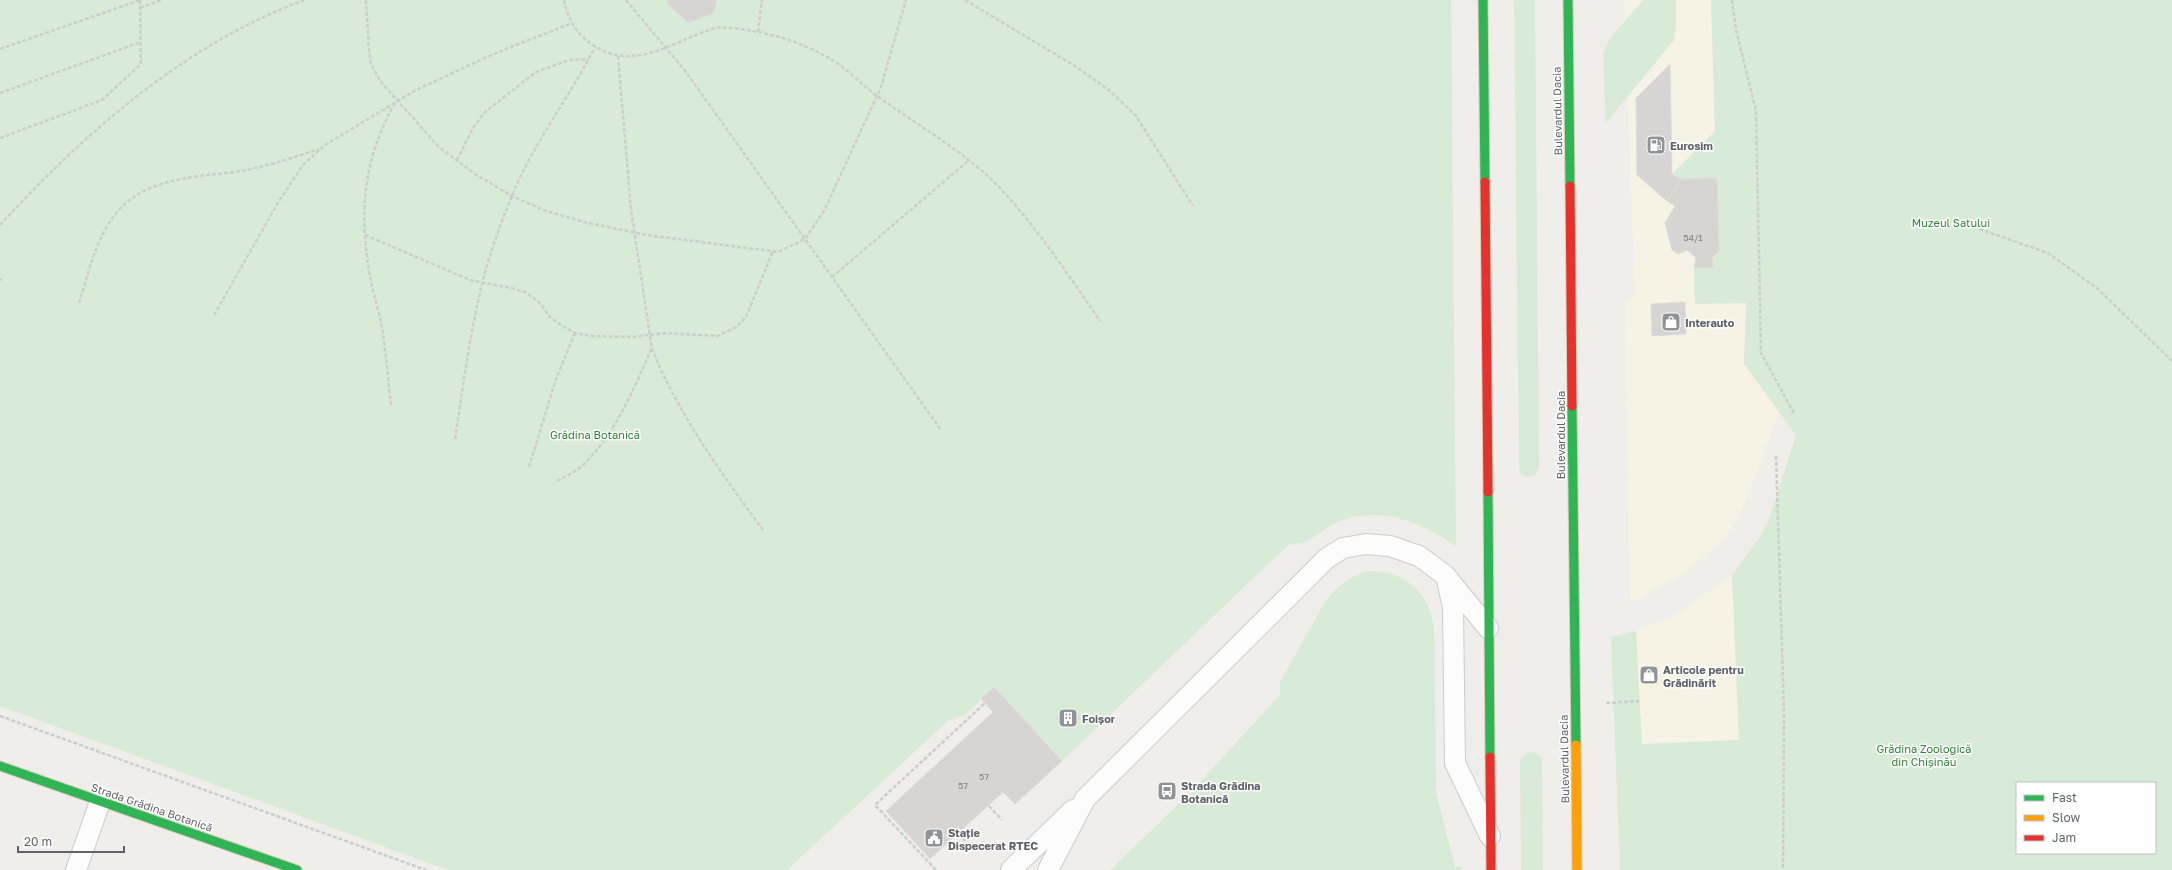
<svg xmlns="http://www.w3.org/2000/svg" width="2172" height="870" viewBox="0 0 2172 870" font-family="'Golos Text',sans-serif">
	<rect width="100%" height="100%" fill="#efeeea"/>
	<path fill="#f7f3e4" d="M1624,0h87l4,131 -2,136 -18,36h51l-2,61 35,49 -38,98 -16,26 -38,34 -57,32 -5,-270 1,-28 9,-13z
		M1732,576l7,164 -98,4 -5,-113 35,-13z"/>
	<path fill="#d8ebd6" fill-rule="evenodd" d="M0,0h1451l5,546c-37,-24 -74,-41 -118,-24 -12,5 -21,14 -32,20 -5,2 -13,2 -18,3l-226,216 -68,-73 -29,27 -16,5 -162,150h-339l-448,-164z
		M1514,0h21l4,467 -4,8 -9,2 -6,-5 -1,-6z
		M1643,0h33v26l-2,14 -68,83 -3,-70 8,-16z
		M1711,0h461v870h-552l-9,-233 25,-6 6,113 97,-4 -7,-164 31,-44 8,-18 25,-79 -52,-71 2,-61 -51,1 -1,-36 18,-1v-10l-31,-78 -9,-5 43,-43zM2017,783h138v70h-138z
		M1369,571c37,1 58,19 65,55l2,166 19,75h7v3h-352l76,-73 94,-102v-13l45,-80c12,-16 25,-26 44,-31z
		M1529,752l7,1 6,5 1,112h-22l-1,-110 4,-5z"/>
	<path fill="#d6d5d3" stroke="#deddd9" d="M668,0h49l-3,13 -26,10 -21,-20z
		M1670,64l2,110 9,5 -14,22 -30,-26 -1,-77z
		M1717,178l2,73 -7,6 1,10 -19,1 2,-10 -9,-8 -9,4 -6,-4 -7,-27 10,-17 -8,-5 14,-22z
		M1685,302l1,32 -34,2 -1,-32z
		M994,687l68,74 -47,43 -12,-12 -73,67 -44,-48 107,-99 -12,-13z
		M1064,707l16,11 -9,11 -15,-11z"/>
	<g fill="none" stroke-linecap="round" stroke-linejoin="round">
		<g stroke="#cbcccc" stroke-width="22">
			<path id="lane" d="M1448,579l40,49
				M76,870l24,-68
				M1011,870l62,-60
				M1048,870l37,-71 242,-241 16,-10 23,-4 24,2 29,10 27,20 7,31 2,156 35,73"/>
		</g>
		<g stroke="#d7ceb8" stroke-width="11">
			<path id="fast" d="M1483,0l2,182
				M1568,0l2,186
				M1572,406l4,339
				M1488,492l2,265
				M0,766l297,104"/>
		</g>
		<g stroke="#d7ceb8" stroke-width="11">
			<path id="slow" d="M1576,745l1,125"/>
		</g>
		<g stroke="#d7ceb8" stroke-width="11">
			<path id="jam" d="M1485,182l3,310
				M1570,186l2,220
				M1490,757l1,113"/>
		</g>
		<path stroke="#cacfcc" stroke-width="2.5" stroke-dasharray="4 2" stroke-linecap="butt" d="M366,0l3,50 2,14 9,17 59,66 36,27 37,22 34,15 38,11 63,13 131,17 27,-13 19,-28 57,-124 25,-87
			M564,0c3,17 12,33 26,43 44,32 83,-3 126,-15 9,-2 41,3 51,6 24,5 50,16 70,29 15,11 28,24 43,35 40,29 87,55 121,91 37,40 68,87 99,132
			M626,0l60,72 255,358
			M965,0l110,66 34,24 27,26 57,90
			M1732,0l4,30 20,81 5,242 33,60
			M140,8l22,-8
			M758,32l4,-32
			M0,49l140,-49
			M618,56l13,154 21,139c27,66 69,124 111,181
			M0,93l141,-51
			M0,138l102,-38 39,-36 -1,-64
			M457,160l16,-32 12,-16 51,-40 33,-12 19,-1
			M0,225c82,-90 189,-184 305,-225
			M1968,225l80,28 50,36 74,72
			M365,235l105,45 41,8 14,4 15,11 10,14 11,8 14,8 16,3 42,1 31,-4 54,3 18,-9 10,-10 27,-66
			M832,277l136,-116
			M0,280l2,-1
			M79,303c10,-31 17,-67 39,-92 33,-37 84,-33 128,-41 25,-5 49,-13 73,-21
			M214,315l65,-114 24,-36 22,-20 91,-55 82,-38 74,-29
			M391,405c-3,-26 -5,-52 -9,-78 -4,-19 -10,-38 -13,-56 -10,-63 -5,-114 27,-170
			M455,439c7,-46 13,-92 23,-137 8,-40 23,-81 39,-118 22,-48 54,-90 78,-137
			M1776,456l8,257 -1,157
			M529,467l27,-88 19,-46
			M557,481c9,-5 20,-10 26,-16 33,-32 50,-75 68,-115
			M1606,703l33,-2
			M0,716l426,154
			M989,806l13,14
			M958,834l15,14
			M936,870l-61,-65 110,-102"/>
		<use href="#lane" stroke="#fdfcfc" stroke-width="20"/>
		<use href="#fast" stroke="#30b455" stroke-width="9"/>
		<use href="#slow" stroke="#ff9f0a" stroke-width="9"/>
		<use href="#jam" stroke="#e5322d" stroke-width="9"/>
	</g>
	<defs>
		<g id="fuel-square" transform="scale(1)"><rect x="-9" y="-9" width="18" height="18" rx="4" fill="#919496" stroke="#fff"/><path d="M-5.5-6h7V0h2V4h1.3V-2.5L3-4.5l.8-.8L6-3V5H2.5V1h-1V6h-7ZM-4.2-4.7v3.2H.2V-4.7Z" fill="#fff"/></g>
		<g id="shop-square" transform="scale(1)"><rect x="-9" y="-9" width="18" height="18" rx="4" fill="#919496" stroke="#fff"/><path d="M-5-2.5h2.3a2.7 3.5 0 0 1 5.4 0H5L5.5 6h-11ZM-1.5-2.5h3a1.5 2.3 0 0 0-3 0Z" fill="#fff"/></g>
		<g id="building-square" transform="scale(1)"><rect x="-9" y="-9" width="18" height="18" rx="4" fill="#919496" stroke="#fff"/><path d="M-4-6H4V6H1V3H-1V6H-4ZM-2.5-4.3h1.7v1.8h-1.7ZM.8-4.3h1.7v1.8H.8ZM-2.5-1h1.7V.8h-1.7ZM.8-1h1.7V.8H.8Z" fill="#fff"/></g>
		<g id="bus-square" transform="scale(1)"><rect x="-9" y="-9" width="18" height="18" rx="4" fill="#919496" stroke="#fff"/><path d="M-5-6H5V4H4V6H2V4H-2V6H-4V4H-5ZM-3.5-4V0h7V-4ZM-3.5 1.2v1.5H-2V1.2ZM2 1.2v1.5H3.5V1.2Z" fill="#fff"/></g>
		<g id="civic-square" transform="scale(1)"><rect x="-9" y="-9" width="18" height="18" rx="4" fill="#919496" stroke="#fff"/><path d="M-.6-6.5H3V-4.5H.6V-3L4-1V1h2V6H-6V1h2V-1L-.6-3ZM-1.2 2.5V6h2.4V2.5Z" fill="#fff"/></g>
	</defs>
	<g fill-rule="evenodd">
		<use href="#fuel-square" x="1656" y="145"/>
		<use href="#shop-square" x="1671" y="322"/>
		<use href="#shop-square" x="1649" y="675"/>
		<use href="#building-square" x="1068" y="718"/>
		<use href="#bus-square" x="1167" y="791"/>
		<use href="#civic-square" x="934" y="838"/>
	</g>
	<g text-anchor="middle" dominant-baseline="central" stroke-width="3" stroke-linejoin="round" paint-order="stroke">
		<g font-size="9" fill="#7e8184">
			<text x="1693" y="237">54/1</text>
			<text x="984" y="776">57</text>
			<text x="963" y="785">57</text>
		</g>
		<g font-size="11" fill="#5f6368" stroke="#fff">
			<text transform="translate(1557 111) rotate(-91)">Bulevardul Dacia</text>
			<text transform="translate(1560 435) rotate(-90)">Bulevardul Dacia</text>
			<text transform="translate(1564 759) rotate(-91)">Bulevardul Dacia</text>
			<text transform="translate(152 807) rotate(19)">Strada Grădina Botanică</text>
		</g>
		<g font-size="11" font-weight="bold" fill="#5f6368" stroke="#fff" text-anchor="start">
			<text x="1670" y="145">Eurosim</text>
			<text x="1685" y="322">Interauto</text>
			<text x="1663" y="669">Articole pentru<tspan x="1663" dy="13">Grădinărit</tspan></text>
			<text x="1082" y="718">Foișor</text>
			<text x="1181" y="785">Strada Grădina<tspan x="1181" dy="13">Botanică</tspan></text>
			<text x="948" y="832">Stație<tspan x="948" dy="13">Dispecerat RTEC</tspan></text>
		</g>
		<g font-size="11" fill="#348238" stroke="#fff">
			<text x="1951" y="222">Muzeul Satului</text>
			<text x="595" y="434">Grădina Botanică</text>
			<text x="1924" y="748">Grădina Zoologică<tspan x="1924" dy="13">din Chișinău</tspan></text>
		</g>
	</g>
	<rect x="2016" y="782" width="140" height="72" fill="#ffffff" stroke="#bfc1c3"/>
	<rect x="2024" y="795" width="20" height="6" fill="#30b455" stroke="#bfc1c3"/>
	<text x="2052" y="802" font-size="12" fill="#5f6368">Fast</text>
	<rect x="2024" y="815" width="20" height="6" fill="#ff9f0a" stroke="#bfc1c3"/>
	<text x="2052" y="822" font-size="12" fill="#5f6368">Slow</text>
	<rect x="2024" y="835" width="20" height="6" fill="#e5322d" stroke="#bfc1c3"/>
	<text x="2052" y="842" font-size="12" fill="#5f6368">Jam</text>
	<path d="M18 846v6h106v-6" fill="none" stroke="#5f6368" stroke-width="2"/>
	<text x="24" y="846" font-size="12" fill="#5f6368" stroke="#ffffff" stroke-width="3" paint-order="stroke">20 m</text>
</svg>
